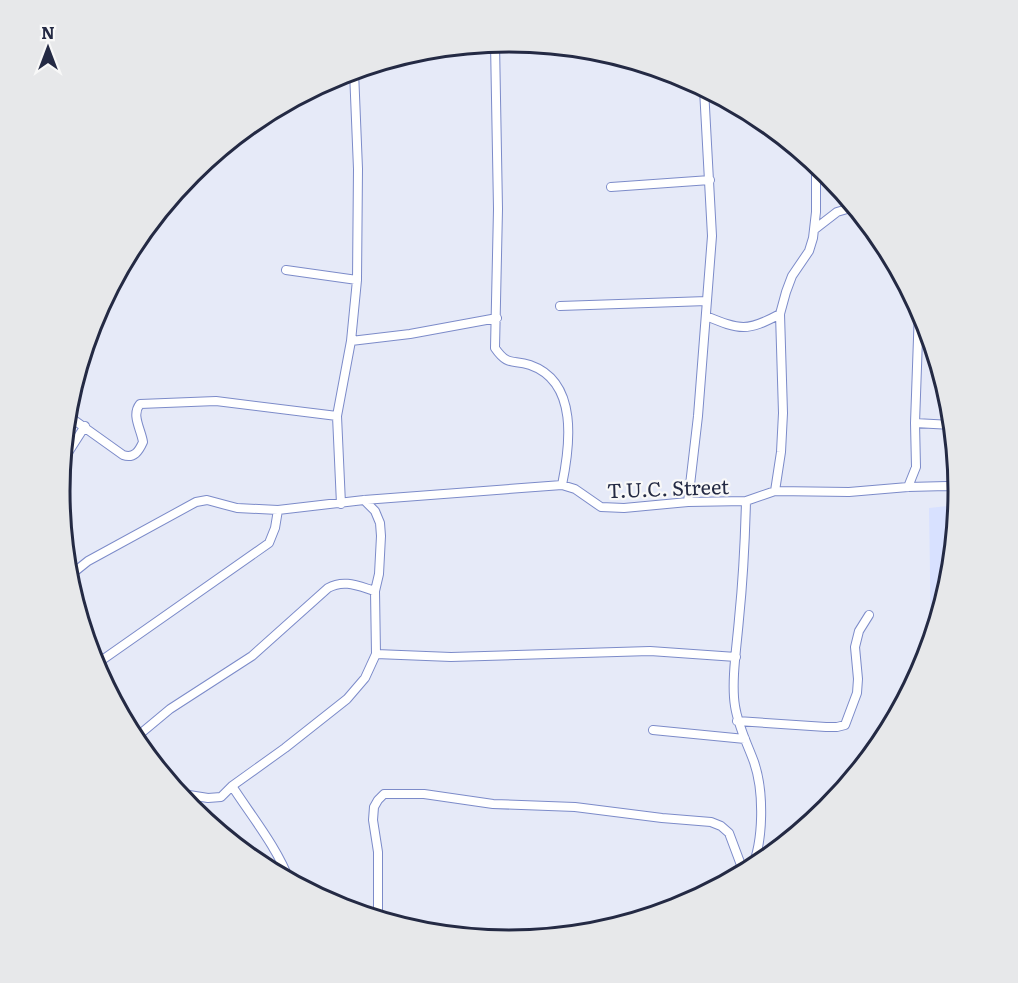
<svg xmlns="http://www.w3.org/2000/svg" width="1018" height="983" viewBox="0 0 1018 983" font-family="Literata,serif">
	<rect width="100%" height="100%" fill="#e6eaf8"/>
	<path fill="#d8e1ff" d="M957,505l-7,75 -19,60 -2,-132z"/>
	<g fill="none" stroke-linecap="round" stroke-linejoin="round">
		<g stroke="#7c8bc9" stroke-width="10">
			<path id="street" d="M495,43l3,166 -3,139c13,19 18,11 35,17 49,17 40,81 32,120l13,4 26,18 23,1 64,-6 58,-1 29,-10 74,1 59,-5 39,-1 11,3
				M611,187l99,-7
				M815,229l22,-17 17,-5
				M286,270l71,10
				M560,306l147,-5
				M706,316c34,14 41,16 74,-2
				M351,341l59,-7 87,-16
				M67,415l56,40c11,4 16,-4 20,-13 -2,-13 -12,-27 -3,-38l76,-3 121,15
				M915,423l37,2
				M62,462l23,-36
				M908,487l8,-20 -1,-44 4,-113
				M775,491l6,-39 2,-39 -3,-99 6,-22 6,-16 17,-25 4,-13 3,-26v-47
				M746,501c-1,40 -3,79 -7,118 -2,25 -8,63 -4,87 3,20 12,37 19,56 10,29 10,79 -3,108
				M688,502l10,-86 14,-180 -8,-147
				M341,504l-4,-88 14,-75 6,-61 1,-111 -4,-98
				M278,510l86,-10 198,-15
				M68,577l20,-16 108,-59 11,-2 30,8 41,2 -3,18 -6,15 -174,122
				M376,654l75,3 199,-6 86,6
				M737,721l89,6h11l8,-2 12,-32 1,-14 -3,-32 4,-16 10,-16
				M653,730l92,9
				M134,739l36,-30 82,-53 76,-68c16,-9 30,-2 47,3
				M232,786c20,31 45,61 58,96
				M183,799l6,-4 19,3 13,-1 11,-11 53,-38 62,-49 18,-21 11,-24 -1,-63 4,-17 2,-38 -1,-13 -5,-12 -11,-11
				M378,919v-67l-5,-32 1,-13 4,-7 6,-6h40l69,10 82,3 87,11 49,4 10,4 8,7 15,40
				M420,932l5,1"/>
		</g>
		<use href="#street" stroke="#fff" stroke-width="8"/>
	</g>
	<g text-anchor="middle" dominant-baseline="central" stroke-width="4.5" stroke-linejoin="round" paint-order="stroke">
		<g font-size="20" fill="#242a44" stroke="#f8f8f8">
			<text transform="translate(668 487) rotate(-2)">T.U.C. Street</text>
		</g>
	</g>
	<path d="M0 0H1018V983H0ZM70 491a439 439 0 1 1 878 0a439 439 0 1 1-878 0Z" fill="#e7e8ea" fill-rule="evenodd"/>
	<path fill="none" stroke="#242a44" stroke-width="3" d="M70 491a439 439 0 1 1 878 0a439 439 0 1 1-878 0Z"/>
	<g transform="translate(48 48)" stroke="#f8f8f8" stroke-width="4.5" paint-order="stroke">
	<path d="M0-4.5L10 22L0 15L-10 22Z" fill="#242a44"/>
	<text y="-9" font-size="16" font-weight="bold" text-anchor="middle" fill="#242a44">N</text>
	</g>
</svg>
